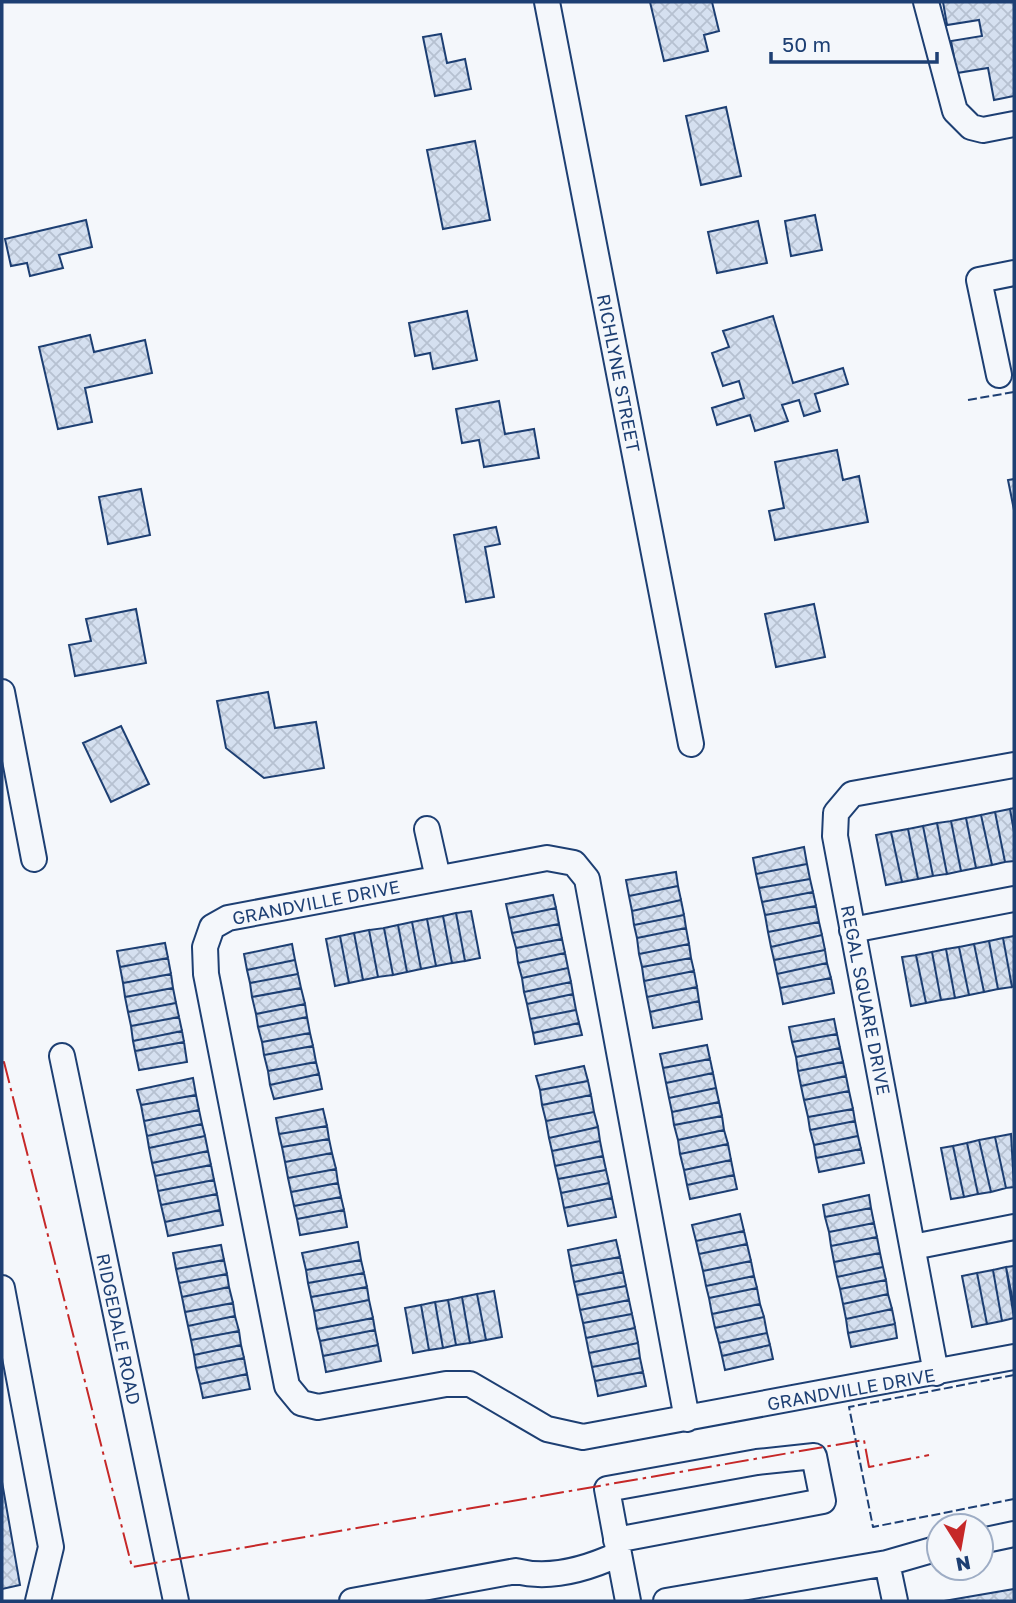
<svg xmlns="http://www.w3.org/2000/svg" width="1016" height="1603" viewBox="0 0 1016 1603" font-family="'Golos Text',sans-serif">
	<defs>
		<pattern id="building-cross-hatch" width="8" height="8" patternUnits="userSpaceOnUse" patternTransform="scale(1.75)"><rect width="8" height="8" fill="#d5e0f0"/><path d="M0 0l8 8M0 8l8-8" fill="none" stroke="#b6c1d1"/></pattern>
	</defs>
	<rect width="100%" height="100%" fill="#f4f7fb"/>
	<path fill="url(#building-cross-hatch)" stroke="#1d3f73" stroke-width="2" d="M650,2h62l7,29 -15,4 4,16 -44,10z
		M943,2h71v94l-20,4 -6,-32 -31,5 -6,-32 31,-5 -3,-16 -32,5z
		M441,34l6,29 18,-4 6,30 -36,7 -12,-59z
		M726,107l15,69 -40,9 -15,-69z
		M475,141l15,79 -47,9 -16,-79z
		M815,215l7,35 -31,6 -6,-35z
		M86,220l6,27 -33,8 4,13 -33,8 -3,-13 -16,3 -6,-27z
		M758,221l9,42 -50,10 -9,-41z
		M467,311l10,49 -44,9 -3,-16 -15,3 -6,-33z
		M773,316l20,67 50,-15 5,16 -33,10 5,17 -16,5 -5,-16 -17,5 6,16 -33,10 -5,-16 -33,10 -5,-17 32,-10 -5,-17 -16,5 -11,-33 17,-6 -6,-16z
		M90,335l4,17 51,-12 7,33 -67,15 7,34 -34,7 -19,-82z
		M499,401l6,33 29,-5 5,29 -55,9 -5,-27 -17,3 -6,-34z
		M837,450l6,30 16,-4 9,46 -93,18 -6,-29 15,-3 -9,-46z
		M1014,479v31l-6,-30z
		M141,489l9,46 -42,9 -9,-47z
		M496,527l4,17 -15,3 9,50 -28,5 -12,-67z
		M814,604l11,53 -49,10 -11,-53z
		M136,609l10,54 -71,13 -6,-31 22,-4 -5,-22z
		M268,692l7,36 41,-6 8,46 -60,10 -38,-30 -9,-47z
		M121,726l28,58 -38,18 -28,-59z
		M1014,808v24l-4,-23z
		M1010,809l4,23v29l-9,1 -10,-50z
		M995,812l10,50 -13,3 -11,-50z
		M981,815l11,50 -16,3 -10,-50z
		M966,818l10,50 -15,3 -10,-50z
		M951,821l10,50 -14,3 -10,-51z
		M937,823l10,51 -14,2 -10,-50z
		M923,826l10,50 -15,3 -10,-50z
		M908,829l10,50 -16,3 -11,-50z
		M891,832l11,50 -16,3 -10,-50z
		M804,847l3,17 -51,10 -3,-16z
		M807,864l3,15 -51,9 -3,-14z
		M676,872l2,14 -49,10 -3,-16z
		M810,879l3,13 -51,10 -3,-14z
		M678,886l3,14 -49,11 -3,-15z
		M813,892l3,14 -51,9 -3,-13z
		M553,895l3,13 -47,10 -3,-14z
		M681,900l3,15 -50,10 -2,-14z
		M816,906l3,16 -51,10 -3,-17z
		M556,908l3,16 -47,9 -3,-15z
		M471,911l9,47 -15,3 -9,-48z
		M456,913l9,48 -13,2 -9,-47z
		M684,915l2,13 -49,10 -3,-13z
		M443,916l9,47 -16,3 -9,-47z
		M427,919l9,47 -15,3 -9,-47z
		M412,922l9,47 -14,3 -9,-47z
		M819,922l3,13 -51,12 -3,-15z
		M559,924l3,15 -46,9 -4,-15z
		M398,925l9,47 -14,3 -9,-47z
		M384,928l9,47 -15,2 -9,-47z
		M686,928l3,16 -50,10 -2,-16z
		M369,930l9,47 -15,3 -9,-47z
		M354,933l9,47 -14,3 -9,-47z
		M822,935l3,15 -51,10 -3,-13z
		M340,936l9,47 -14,3 -9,-47z
		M1014,936v50l-2,1 -9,-49z
		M1003,938l9,49 -14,2 -9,-48z
		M562,939l3,14 -47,10 -2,-15z
		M989,941l9,48 -14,3 -10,-48z
		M165,943l3,15 -48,9 -3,-16z
		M292,944l3,16 -48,10 -3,-16z
		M689,944l2,14 -49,9 -3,-13z
		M974,944l10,48 -15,3 -10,-48z
		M959,947l10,48 -14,3 -9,-49z
		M946,949l9,49 -14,2 -9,-48z
		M825,950l2,13 -50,11 -3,-14z
		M932,952l9,48 -15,3 -10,-48z
		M565,953l3,15 -46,10 -4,-15z
		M916,955l10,48 -15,3 -9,-49z
		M168,958l3,16 -48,9 -3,-16z
		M691,958l3,13 -50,10 -2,-14z
		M295,960l3,14 -48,9 -3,-13z
		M827,963l4,15 -51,10 -3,-14z
		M568,968l3,14 -47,10 -2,-14z
		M694,971l3,16 -50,10 -3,-16z
		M171,974l2,14 -48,9 -2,-14z
		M298,974l3,14 -49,9 -2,-14z
		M831,978l3,15 -51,11 -3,-16z
		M571,982l2,12 -46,10 -3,-12z
		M697,987l2,14 -49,11 -3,-15z
		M173,988l3,15 -48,9 -3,-15z
		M301,988l4,16 -49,10 -4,-17z
		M573,994l3,16 -46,9 -3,-15z
		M699,1001l3,18 -49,9 -3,-16z
		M176,1003l3,14 -48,9 -3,-14z
		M305,1004l2,13 -49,10 -2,-13z
		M576,1010l3,13 -46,10 -3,-14z
		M179,1017l3,14 -49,10 -2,-15z
		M307,1017l3,16 -48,9 -4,-15z
		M834,1019l3,15 -45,8 -3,-15z
		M579,1023l3,12 -47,9 -2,-11z
		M182,1031l2,11 -49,9 -2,-10z
		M310,1033l3,13 -49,9 -2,-13z
		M837,1034l3,14 -44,9 -4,-15z
		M184,1042l3,20 -48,8 -4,-19z
		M707,1045l3,14 -47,9 -3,-14z
		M313,1046l3,16 -48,9 -4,-16z
		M840,1048l3,14 -45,9 -2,-14z
		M710,1059l3,14 -47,10 -3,-15z
		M316,1062l3,12 -49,11 -2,-14z
		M843,1062l3,14 -45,10 -3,-15z
		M584,1066l4,15 -48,9 -4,-14z
		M713,1073l3,15 -47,10 -3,-15z
		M319,1074l3,15 -48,10 -4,-14z
		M846,1076l3,15 -45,9 -3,-14z
		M193,1078l3,17 -55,10 -4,-15z
		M588,1081l3,14 -49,10 -2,-15z
		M716,1088l3,14 -47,10 -3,-14z
		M849,1091l4,18 -45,8 -4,-17z
		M196,1095l3,15 -55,11 -3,-16z
		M591,1095l3,17 -48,9 -4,-16z
		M719,1102l3,14 -48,9 -2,-13z
		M323,1109l4,17 -48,8 -3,-16z
		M853,1109l2,12 -45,9 -2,-13z
		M199,1110l3,14 -55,12 -3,-15z
		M594,1112l4,15 -49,11 -3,-17z
		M722,1116l2,14 -46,10 -4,-15z
		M855,1121l3,15 -44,9 -4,-15z
		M202,1124l3,12 -56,12 -2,-12z
		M327,1126l2,13 -47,8 -3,-13z
		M598,1127l2,14 -48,10 -3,-13z
		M724,1130l4,14 -48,10 -2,-14z
		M1011,1134l3,53 -8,1 -11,-51z
		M205,1136l3,15 -56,12 -3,-15z
		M858,1136l3,13 -45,9 -2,-13z
		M995,1137l11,51 -15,4 -12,-52z
		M329,1139l3,14 -47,9 -3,-15z
		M979,1140l12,52 -13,2 -11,-51z
		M600,1141l3,15 -48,10 -3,-15z
		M967,1143l11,51 -14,3 -11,-51z
		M728,1144l3,16 -47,10 -4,-16z
		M953,1146l11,51 -13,2 -10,-51z
		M861,1149l3,14 -45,9 -3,-14z
		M208,1151l3,14 -56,11 -3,-13z
		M332,1153l4,16 -48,9 -3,-16z
		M603,1156l3,14 -48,9 -3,-13z
		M731,1160l3,15 -47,10 -3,-15z
		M211,1165l3,15 -56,11 -3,-15z
		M336,1169l2,14 -47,9 -3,-14z
		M606,1170l3,13 -48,10 -3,-14z
		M734,1175l3,14 -47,10 -3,-14z
		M214,1180l3,14 -56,11 -3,-14z
		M338,1183l3,14 -47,9 -3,-14z
		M609,1183l3,15 -48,10 -3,-15z
		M217,1194l3,16 -55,12 -4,-17z
		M869,1195l2,13 -46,9 -2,-12z
		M341,1197l3,13 -47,9 -3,-13z
		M612,1198l4,19 -48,9 -4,-18z
		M871,1208l3,15 -45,9 -4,-15z
		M220,1210l3,15 -55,11 -3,-14z
		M344,1210l3,17 -47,8 -3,-16z
		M740,1214l4,17 -48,10 -4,-16z
		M874,1223l3,14 -46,9 -2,-14z
		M744,1231l3,13 -48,10 -3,-13z
		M877,1237l3,16 -46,9 -3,-16z
		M616,1240l4,17 -49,9 -3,-16z
		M358,1242l3,18 -55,10 -4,-17z
		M747,1244l4,17 -48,10 -4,-17z
		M221,1245l3,15 -48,9 -3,-16z
		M880,1253l3,14 -46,10 -3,-15z
		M620,1257l3,15 -49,10 -3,-16z
		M224,1260l3,14 -48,9 -3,-14z
		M361,1260l3,13 -56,10 -2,-13z
		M751,1261l3,15 -48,10 -3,-15z
		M1014,1266v40l-8,-39z
		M883,1267l3,13 -46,9 -3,-12z
		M1006,1267l8,51 -12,3 -9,-51z
		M993,1270l9,51 -15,3 -10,-51z
		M623,1272l3,14 -49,9 -3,-13z
		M364,1273l3,14 -56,10 -3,-14z
		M977,1273l10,51 -15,3 -10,-51z
		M227,1274l2,13 -47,10 -3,-14z
		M754,1276l3,12 -48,10 -3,-12z
		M886,1280l2,14 -45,10 -3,-15z
		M626,1286l3,14 -49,10 -3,-15z
		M229,1287l4,16 -48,9 -3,-15z
		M367,1287l2,13 -55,11 -3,-14z
		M757,1288l3,16 -48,10 -3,-16z
		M494,1291l8,46 -16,3 -9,-46z
		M477,1294l9,46 -16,3 -8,-46z
		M888,1294l4,15 -46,10 -3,-15z
		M462,1297l8,46 -14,2 -8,-45z
		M369,1300l4,18 -56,11 -3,-18z
		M448,1300l8,45 -13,3 -8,-46z
		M629,1300l3,14 -49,9 -3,-13z
		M435,1302l8,46 -14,2 -8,-45z
		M233,1303l2,13 -47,10 -3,-14z
		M760,1304l4,13 -49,11 -3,-14z
		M421,1305l8,45 -16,3 -8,-45z
		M892,1309l3,15 -47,9 -2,-14z
		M632,1314l3,14 -49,10 -3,-15z
		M235,1316l4,15 -48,9 -3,-14z
		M764,1317l3,16 -48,10 -4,-15z
		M373,1318l2,12 -55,11 -3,-12z
		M895,1324l2,14 -46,9 -3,-14z
		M635,1328l3,15 -49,10 -3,-15z
		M375,1330l3,15 -55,11 -3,-15z
		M239,1331l2,14 -47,10 -3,-15z
		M767,1333l3,12 -48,11 -3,-13z
		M638,1343l2,15 -48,9 -3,-14z
		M241,1345l3,13 -48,10 -2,-13z
		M378,1345l3,16 -55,11 -3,-16z
		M770,1345l3,14 -48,11 -3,-14z
		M244,1358l3,16 -47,10 -4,-16z
		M640,1358l3,14 -48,9 -3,-14z
		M643,1372l3,14 -48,10 -3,-15z
		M247,1374l3,15 -47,9 -3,-14z
		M2,1482l18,103 -18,4z
		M1014,1589v12h-70z"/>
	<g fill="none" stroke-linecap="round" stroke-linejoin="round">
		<g stroke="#1d3f73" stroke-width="28">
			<path id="minor" d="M547,2l144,742
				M926,2l29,109 16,16 12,3 31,-6
				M999,375l-20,-95 35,-7
				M2,692l32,167
				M427,829l11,49
				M852,930l162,-31
				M62,1056l114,545
				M913,1247l101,-20
				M2,1288l49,259 -13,54
				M936,1373l-101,-537 1,-23 16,-19 162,-29
				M687,1419l-100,-540 -13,-16 -27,-5 -319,60 -16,9 -7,20 1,27 81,412 14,17 17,4 128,-23h24l77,45 36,8 431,-80
				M616,1540l207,-39 -9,-45 -57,6 -150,27 12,65
				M981,1541l33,-7
				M352,1601l164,-30c35,9 71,-2 103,-17l9,47
				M666,1601l221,-38
				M895,1601l-8,-38 52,-15"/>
		</g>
		<use href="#minor" stroke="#f4f7fb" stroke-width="24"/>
		<path stroke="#1d3f73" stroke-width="2" stroke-dasharray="9 3.5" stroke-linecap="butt" d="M968,400l46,-8
			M1014,1375l-165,32 24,120 141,-28"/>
		<path stroke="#c62828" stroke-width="2" stroke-dasharray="24 5 3.5 5" stroke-linecap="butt" d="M2,1063l2,-1 128,505 732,-127 5,27 60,-12"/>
	</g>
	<g text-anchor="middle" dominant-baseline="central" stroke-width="5" stroke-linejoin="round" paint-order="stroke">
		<g font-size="18" fill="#1d3f73" stroke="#f4f7fb">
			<text transform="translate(619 373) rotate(79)">RICHLYNE STREET</text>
			<text transform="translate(316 902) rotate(-11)">GRANDVILLE DRIVE</text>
			<text transform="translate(866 1000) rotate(79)">REGAL SQUARE DRIVE</text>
			<text transform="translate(119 1329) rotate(78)">RIDGEDALE ROAD</text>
			<text transform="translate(851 1389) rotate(-10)">GRANDVILLE DRIVE</text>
		</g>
	</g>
	<rect width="1016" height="1603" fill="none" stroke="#1d3f73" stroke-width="7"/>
	<g transform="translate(960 1547) rotate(169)"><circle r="33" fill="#f4f7fb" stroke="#9eadc5" stroke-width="2"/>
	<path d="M0-5L12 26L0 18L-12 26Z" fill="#c62828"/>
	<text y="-10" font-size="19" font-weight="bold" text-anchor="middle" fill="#1d3f73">N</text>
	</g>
	<path d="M771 52v10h166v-10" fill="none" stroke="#1d3f73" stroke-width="3.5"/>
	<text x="782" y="52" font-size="21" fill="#1d3f73" stroke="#f4f7fb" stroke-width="5" paint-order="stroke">50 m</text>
</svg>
